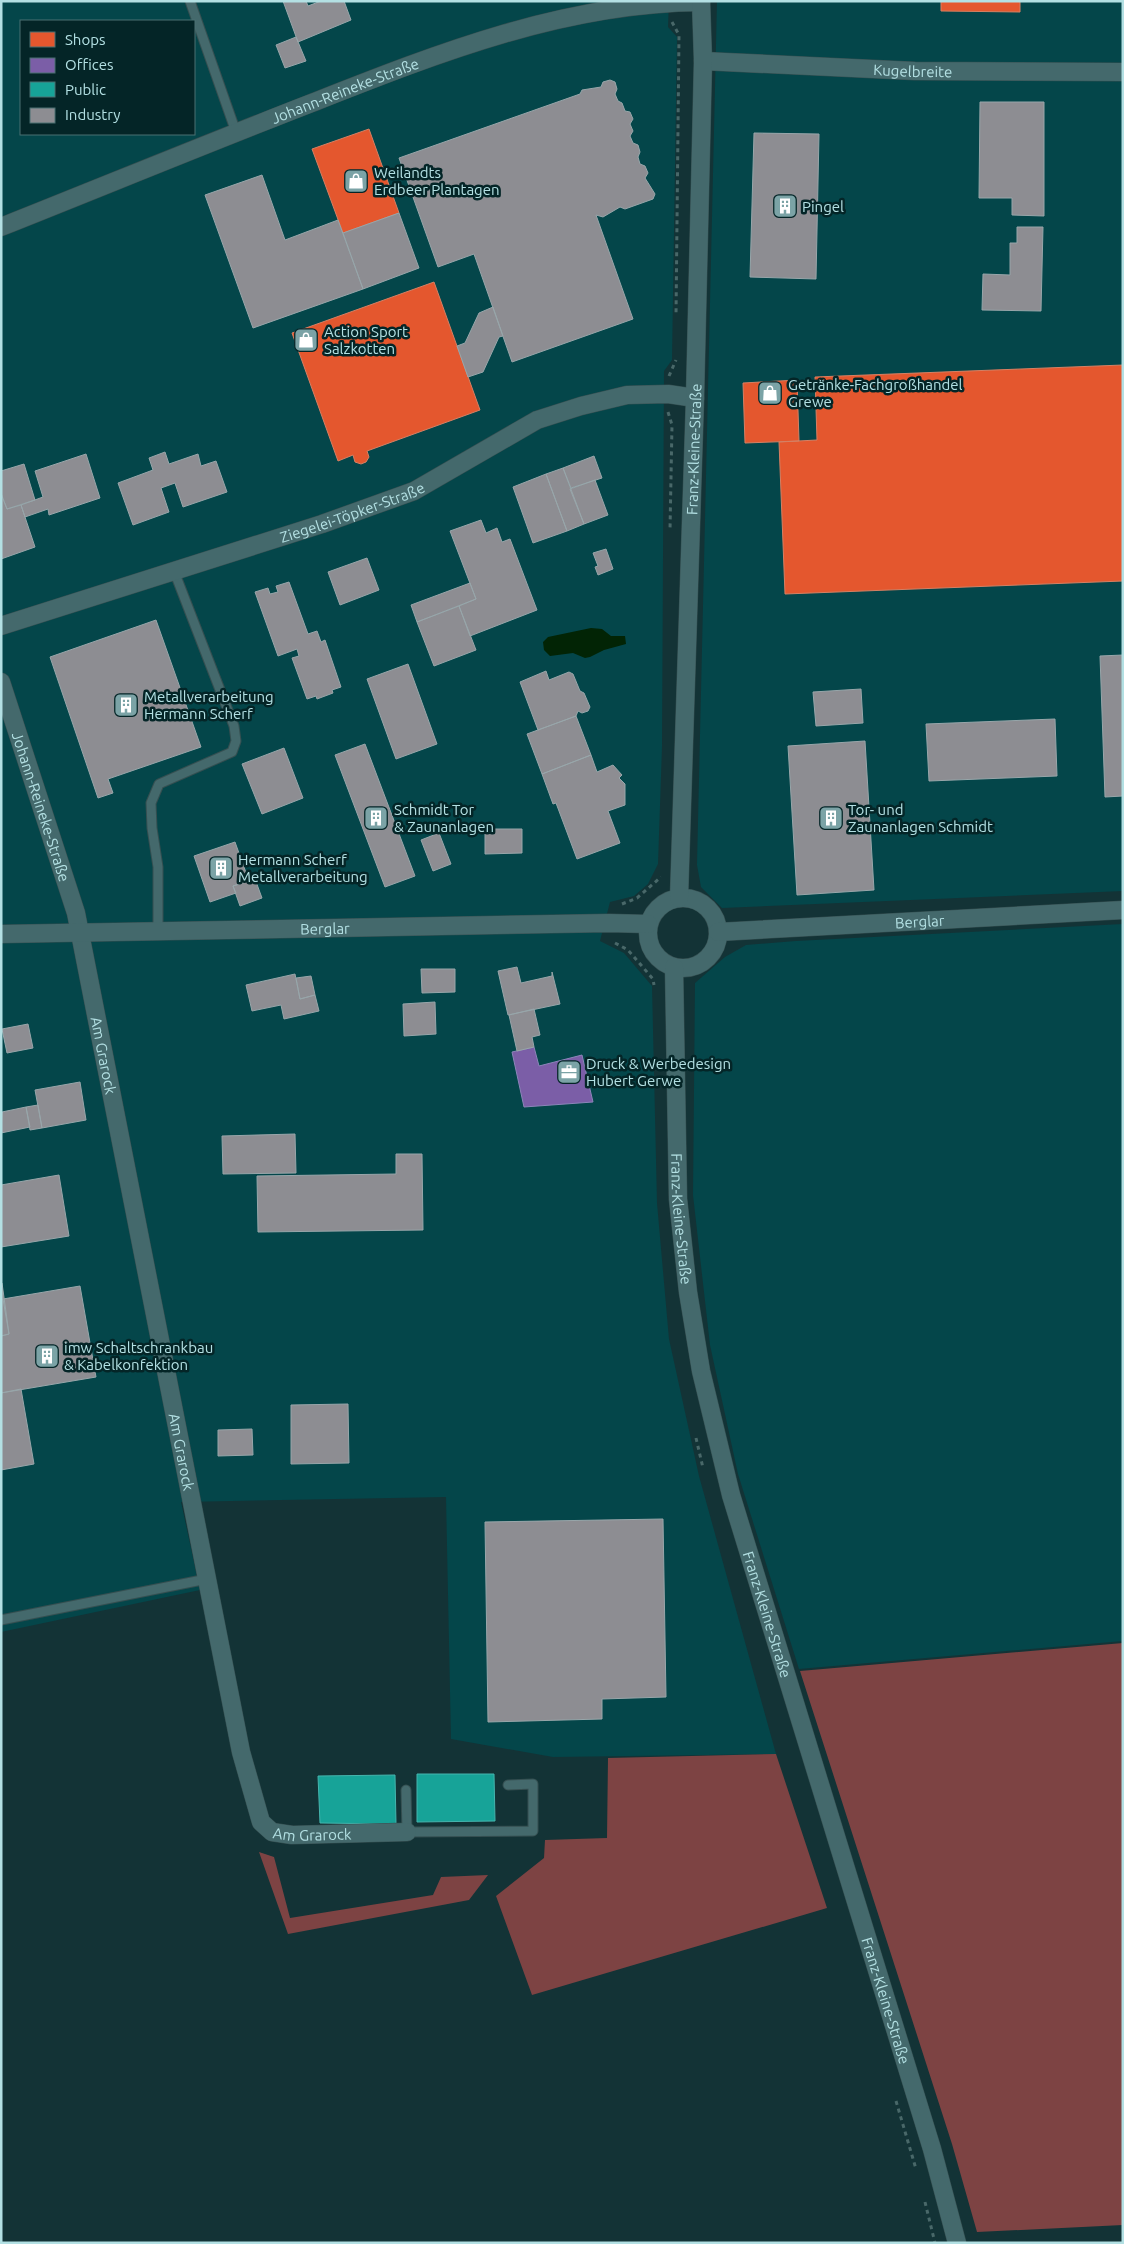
<svg xmlns="http://www.w3.org/2000/svg" width="1124" height="2244" viewBox="0 0 1124 2244" font-family="Ubuntu,sans-serif">
	<rect width="100%" height="100%" fill="#133336"/>
	<path fill="#04464a" fill-rule="evenodd" d="M1,1h668l-1,26 9,10 -5,323 -8,11 -2,376 -4,117 -10,20 -14,12 -24,6 -10,39 24,12 28,33 5,217 12,136 30,137 77,278 -223,3 -102,-18 -5,-242 -265,5 19,88 -199,42zM21,21h173v113h-173z
		M717,1h406v890l-401,17 -21,-21 -4,-22z
		M1123,924v717l-324,28 -61,-195 -28,-129 -17,-150 2,-212 30,-26 21,-12 50,-4z"/>
	<path fill="#7d4343" d="M1123,1643v582l-146,7 -25,-88 -152,-473z
		M776,1754l51,154 -295,87 -36,-99 48,-38 1,-18 62,-2 1,-80z
		M259,1852l15,5 16,61 143,-23 8,-18 47,-2 -19,25 -181,34z"/>
	<path fill="#022405" d="M591,628l11,1 9,7h14l1,8 -22,6 -14,7 -5,1 -12,-5 -23,3 -6,-6 -1,-8 5,-5z"/>
	<path fill="#e4572e" stroke="#d58064" d="M941,1h79v11l-79,-1z
		M369,129l30,84 -56,20 -31,-84z
		M434,282l46,128 -113,41 2,6 -3,5 -5,2 -6,-2 -2,-7 -15,6 -46,-128z
		M1123,365v216l-338,13 -6,-152 38,-2 -2,-63z
		M797,380l2,61 -54,2 -2,-60z"/>
	<path fill="#7b5ea7" stroke="#8c85b9" d="M534,1047l5,19 43,-11 11,47 -69,5 -12,-55z"/>
	<path fill="#17a398" stroke="#46b5ae" d="M417,1774h77l1,47 -78,1z
		M395,1775l1,49 -76,-1 -2,-47z"/>
	<path fill="#8d8d92" stroke="#98a6aa" d="M283,1h23l2,5 13,-5h23l7,19 -53,22z
		M296,37l10,24 -21,7 -9,-23z
		M610,80l5,2 2,7 -2,5 3,7 4,2 3,8 5,1 3,7 -3,5 3,7 -3,5 3,7 5,2 2,7 -2,5 2,7 5,2 3,7 -3,5 10,16 -2,5 -28,10 -5,-2 -17,10 -7,-2 37,104 -121,43 -38,-108 -36,13 -39,-109 181,-64 2,-4 19,-3 2,-5z
		M980,102h64v114l-32,-1v-17h-33z
		M754,133l65,1 -3,145 -66,-2z
		M262,175l23,65 53,-20 25,69 -110,39 -48,-133z
		M399,213l20,55 -56,21 -20,-56z
		M1017,227h26l-2,84 -59,-1 1,-36 27,1v-32h7z
		M493,307l10,29 -4,1 -16,35 -15,5 -11,-31 8,-3 14,-30z
		M165,452l4,12 29,-10 3,12 15,-5 11,31 -44,15 -8,-24 -14,5 8,24 -36,13 -15,-42 35,-13 -4,-12z
		M86,454l14,44 -51,17 -1,-6 -23,8 -4,-12 22,-8 -8,-26z
		M594,456l8,22 -31,10 -8,-20z
		M24,464l11,36 -28,9 -6,-16v-22z
		M563,468l21,56 -17,7 -21,-57z
		M546,474l21,57 -34,12 -20,-56z
		M595,480l13,35 -24,9 -14,-35z
		M1,494l6,15 14,-4 14,42 -34,12z
		M481,520l5,13 11,-5 5,14 8,-3 27,71 -67,26 -11,-30 17,-7 -26,-68z
		M606,549l7,20 -15,6 -3,-8 3,-1 -5,-13z
		M367,558l12,32 -39,15 -12,-33z
		M289,582l19,52 9,-3 4,11 4,-2 16,47 -9,3 1,3 -16,6 -1,-3 -9,3 -15,-41 7,-2 -2,-7 -19,7 -23,-64 13,-4 2,6 8,-2 -2,-6z
		M470,583l6,16 -59,23 -6,-17z
		M459,606l17,44 -42,16 -17,-44z
		M156,620l45,127 -93,32 5,14 -15,5 -48,-141z
		M1123,655v141l-18,1 -5,-141z
		M408,664l29,80 -41,15 -29,-80z
		M546,671l3,9 20,-8 4,2 7,17 4,2 6,14 -2,4 -6,2 -4,-2 -2,5 -38,14 -18,-48z
		M861,689l2,34 -47,3 -3,-34z
		M576,716l15,39 -49,19 -15,-40z
		M1055,719l2,57 -128,5 -3,-57z
		M865,741l9,149 -77,5 -9,-149z
		M365,744l50,132 -30,11 -50,-132z
		M284,748l19,50 -41,16 -20,-50z
		M591,755l6,17 16,-7 9,10 -3,3 6,6v21l-17,6 12,32 -43,16 -21,-56 -3,1 -11,-30z
		M485,829h37v24l-37,1z
		M439,833l12,31 -18,7 -12,-31z
		M235,842l14,39 -16,5 3,7 -26,9 -16,-46z
		M255,879l7,19 -22,8 -7,-20z
		M517,967l4,16 31,-7v-4l8,32 -52,11 -10,-44z
		M421,969h34v23l-33,1z
		M295,974l5,25 15,-4 4,16 -35,8 -3,-14 -29,6 -6,-26z
		M311,976l4,19 -15,4 -4,-21z
		M435,1002l1,32 -32,2 -1,-32z
		M534,1009l6,26 -8,2 2,10 -17,4 -8,-36z
		M28,1024l5,24 -26,5 -5,-24z
		M80,1082l6,38 -44,8 -7,-38z
		M38,1105l4,23 -12,2 -4,-23z
		M26,1107l4,20 -29,6 1,-21z
		M295,1134l1,39 -73,1 -1,-38z
		M396,1154h26l1,76 -165,2 -1,-56 139,-2z
		M59,1175l10,61 -68,11v-62z
		M2,1283l7,51 -8,2v-53z
		M80,1286l16,91 -95,16v-57l8,-2 -6,-35z
		M21,1389l13,75 -33,6v-77z
		M348,1404l1,59 -58,1v-59z
		M252,1429l1,26 -35,1v-26z
		M663,1519l3,178 -64,2v20l-114,3 -3,-200z"/>
	<g fill="none" stroke-linecap="round" stroke-linejoin="round">
		<g stroke="#354f51" stroke-width="11">
			<path id="lane" d="M190,1l46,131
				M158,932v-65l-6,-39 -1,-25 8,-19 73,-32 4,-11 -2,-15 -60,-155
				M1,1620l206,-41
				M406,1790l1,42 126,-1v-47l-25,1"/>
		</g>
		<g stroke="#354f51" stroke-width="19">
			<g id="street">
				<path id="s1" d="M703,61l212,10 208,1"/>
				<path id="s2" d="M1,227c103,-41 205,-83 308,-123 127,-50 254,-101 392,-102"/>
				<path id="s3" d="M1,626l321,-102 92,-33 123,-71 44,-14 46,-11 41,-1 27,4"/>
				<path id="s4" d="M1,682l75,231 165,839 20,70 11,10 20,3 115,-3"/>
				<circle cx="683" cy="933" r="35"/>
				<path id="s5" d="M679,898l16,-500 8,-337 -2,-60"/>
				<path id="s6" d="M718,932l405,-22"/>
				<path id="s7" d="M1,934l608,-11 39,1"/>
				<path id="s8" d="M674,967l4,232 10,93 13,79 30,124 201,654 25,94"/>
			</g>
		</g>
		<path stroke="#496869" stroke-width="3" stroke-dasharray="4 4" stroke-linecap="butt" d="M672,22l7,13 -3,281
			M669,376l7,-16
			M668,412l4,13 -2,105
			M622,904l15,-6 24,-21
			M615,943l13,7 25,29 1,6
			M696,1438l7,30
			M896,2101l20,68
			M925,2202l10,41"/>
		<use href="#lane" stroke="#44696c" stroke-width="9"/>
		<use href="#street" stroke="#44696c" stroke-width="18"/>
	</g>
	<defs>
		<g id="shop-square" transform="scale(1.25)"><rect x="-9" y="-9" width="18" height="18" rx="4" fill="#7ba3a6" stroke="#042527"/><path d="M-5-2.5h2.3a2.7 3.5 0 0 1 5.4 0H5L5.5 6h-11ZM-1.5-2.5h3a1.5 2.3 0 0 0-3 0Z" fill="#fff"/></g>
		<g id="building-square" transform="scale(1.25)"><rect x="-9" y="-9" width="18" height="18" rx="4" fill="#7ba3a6" stroke="#042527"/><path d="M-4-6H4V6H1V3H-1V6H-4ZM-2.5-4.3h1.7v1.8h-1.7ZM.8-4.3h1.7v1.8H.8ZM-2.5-1h1.7V.8h-1.7ZM.8-1h1.7V.8H.8Z" fill="#fff"/></g>
		<g id="office-square" transform="scale(1.25)"><rect x="-9" y="-9" width="18" height="18" rx="4" fill="#7ba3a6" stroke="#042527"/><path d="M-6-3h4V-5.5h4V-3h4V5H-6ZM-1-4.5V-3h2v-1.5ZM-6 0V1H6V0Z" fill="#fff"/></g>
	</defs>
	<g fill-rule="evenodd">
		<use href="#shop-square" x="356" y="181"/>
		<use href="#building-square" x="785" y="206"/>
		<use href="#shop-square" x="306" y="340"/>
		<use href="#shop-square" x="770" y="393"/>
		<use href="#building-square" x="126" y="705"/>
		<use href="#building-square" x="376" y="818"/>
		<use href="#building-square" x="831" y="818"/>
		<use href="#building-square" x="221" y="868"/>
		<use href="#office-square" x="569" y="1072"/>
		<use href="#building-square" x="47" y="1356"/>
	</g>
	<g text-anchor="middle" dominant-baseline="central" stroke-width="5" stroke-linejoin="round" paint-order="stroke">
		<g font-size="15" fill="#b3e0e3" stroke="#042527">
			<text stroke="none"><textPath href="#s1" startOffset="210">Kugelbreite</textPath></text>
			<text stroke="none"><textPath href="#s2" startOffset="370">Johann-Reineke-Straße</textPath></text>
			<text stroke="none"><textPath href="#s5" startOffset="449">Franz-Kleine-Straße</textPath></text>
			<text stroke="none"><textPath href="#s3" startOffset="369">Ziegelei-Töpker-Straße</textPath></text>
			<text stroke="none"><textPath href="#s4" startOffset="131">Johann-Reineke-Straße</textPath></text>
			<text stroke="none"><textPath href="#s6" startOffset="202">Berglar</textPath></text>
			<text stroke="none"><textPath href="#s7" startOffset="324">Berglar</textPath></text>
			<text stroke="none"><textPath href="#s4" startOffset="388">Am Grarock</textPath></text>
			<text stroke="none"><textPath href="#s8" startOffset="252">Franz-Kleine-Straße</textPath></text>
			<text stroke="none"><textPath href="#s4" startOffset="792">Am Grarock</textPath></text>
			<text stroke="none"><textPath href="#s8" startOffset="658">Franz-Kleine-Straße</textPath></text>
			<text stroke="none"><textPath href="#s4" startOffset="1226">Am Grarock</textPath></text>
			<text stroke="none"><textPath href="#s8" startOffset="1062">Franz-Kleine-Straße</textPath></text>
		</g>
		<g font-size="15" fill="#b3e0e3" stroke="#042527" text-anchor="start">
			<text x="374" y="172">Weilandts<tspan x="374" dy="17">Erdbeer Plantagen</tspan></text>
			<text x="802" y="206">Pingel</text>
			<text x="324" y="331">Action Sport<tspan x="324" dy="17">Salzkotten</tspan></text>
			<text x="788" y="384">Getränke-Fachgroßhandel<tspan x="788" dy="17">Grewe</tspan></text>
			<text x="144" y="696">Metallverarbeitung<tspan x="144" dy="17">Hermann Scherf</tspan></text>
			<text x="394" y="809">Schmidt Tor<tspan x="394" dy="17">&amp; Zaunanlagen</tspan></text>
			<text x="848" y="809">Tor- und<tspan x="848" dy="17">Zaunanlagen Schmidt</tspan></text>
			<text x="238" y="859">Hermann Scherf<tspan x="238" dy="17">Metallverarbeitung</tspan></text>
			<text x="586" y="1063">Druck &amp; Werbedesign<tspan x="586" dy="17">Hubert Gerwe</tspan></text>
			<text x="64" y="1347">imw Schaltschrankbau<tspan x="64" dy="17">&amp; Kabelkonfektion</tspan></text>
		</g>
	</g>
	<rect width="1124" height="2244" fill="none" stroke="#b3e0e3" stroke-width="5"/>
	<rect x="20" y="20" width="175" height="115" fill="#042527" stroke="#4a7072"/>
	<rect x="30" y="32" width="25" height="15" fill="#e4572e" stroke="#4a7072"/>
	<text x="65" y="45" font-size="15" fill="#b3e0e3">Shops</text>
	<rect x="30" y="58" width="25" height="15" fill="#7b5ea7" stroke="#4a7072"/>
	<text x="65" y="70" font-size="15" fill="#b3e0e3">Offices</text>
	<rect x="30" y="82" width="25" height="15" fill="#17a398" stroke="#4a7072"/>
	<text x="65" y="95" font-size="15" fill="#b3e0e3">Public</text>
	<rect x="30" y="108" width="25" height="15" fill="#8d8d92" stroke="#4a7072"/>
	<text x="65" y="120" font-size="15" fill="#b3e0e3">Industry</text>
</svg>
